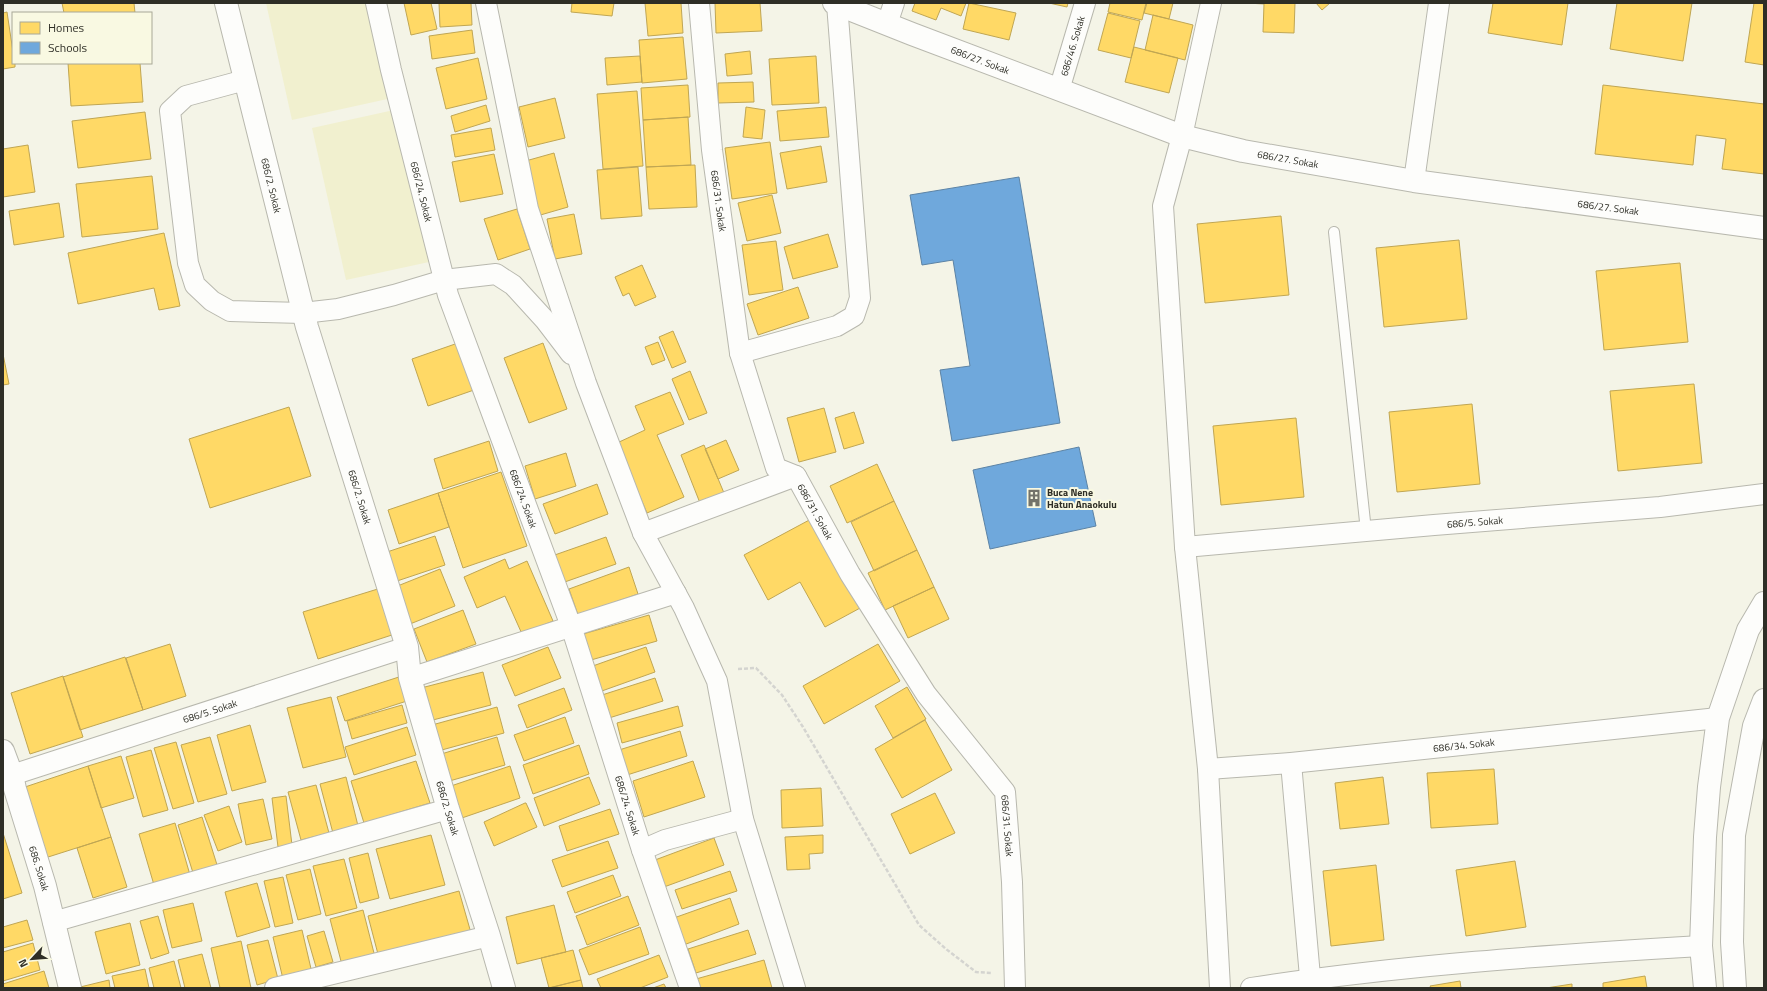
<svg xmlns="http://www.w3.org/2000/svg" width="1767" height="991" viewBox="0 0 1767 991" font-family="'Titillium Web',sans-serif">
	<rect width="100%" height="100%" fill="#f4f4e7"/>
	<path fill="#f1f0cf" d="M266,3h104l22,95 -100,22z
		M394,110l35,152 -83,18 -34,-152z"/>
	<path fill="#ffd966" stroke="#c0a653" d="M62,3h72l1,10h-71z
		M404,3h27l6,26 -26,6z
		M439,3h32l1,22 -32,2z
		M572,3h42l-2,13 -41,-4z
		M645,3h36l2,30 -35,3z
		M715,3h45l2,28 -46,2z
		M915,3h51l-5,13 -20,-8 -5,12 -24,-9z
		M969,3l47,10 -7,27 -46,-11z
		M1049,3h19l-1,4z
		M1110,3h36l-4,17 -34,-8z
		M1147,3h26l-4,16 -25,-6z
		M1247,3h48l-1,30 -31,-1 1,-28z
		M1316,3h14l-8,7z
		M1493,3h75l-6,42 -74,-12z
		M1617,3h75l-9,58 -73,-12z
		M1754,3h10v62l-19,-3z
		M7,12l6,40v11h2v4l-12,2v-56z
		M1108,13l32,8 -9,37 -33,-8z
		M1153,15l40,10 -8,35 -40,-10z
		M472,30l3,23 -43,6 -3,-23z
		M683,37l4,42 -45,4 -3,-43z
		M1134,47l44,11 -9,35 -44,-11z
		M750,51l2,23 -25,2 -2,-22z
		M640,56l2,26 -35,3 -2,-27z
		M816,56l3,47 -47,2 -3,-46z
		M478,58l9,41 -41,10 -10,-41z
		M68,63h72l3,39 -72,4z
		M753,82l1,20 -36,1v-20z
		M688,85l2,32 -47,3 -2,-32z
		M1603,85l161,19v70l-42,-5 4,-30 -30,-4 -3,30 -98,-11z
		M637,91l6,75 -40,3 -6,-75z
		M555,98l10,40 -37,9 -9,-40z
		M486,105l4,16 -35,11 -4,-16z
		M746,107l19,3 -3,29 -19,-2z
		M826,107l3,30 -49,4 -3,-30z
		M145,112l6,47 -73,9 -6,-47z
		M688,117l3,48 -45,2 -3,-47z
		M491,128l4,22 -40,7 -4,-22z
		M770,142l7,51 -45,6 -7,-51z
		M28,145l7,47 -32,5v-48z
		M821,146l6,36 -40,7 -7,-36z
		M554,153l14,54 -31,9 -15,-54z
		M494,154l9,40 -43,8 -8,-40z
		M695,165l2,42 -48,2 -3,-42z
		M638,167l4,49 -41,3 -4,-49z
		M152,176l6,53 -76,8 -6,-53z
		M772,195l9,38 -34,8 -9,-38z
		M59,203l5,34 -50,8 -5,-34z
		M517,209l13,40 -32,11 -14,-41z
		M574,214l8,40 -27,5 -8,-40z
		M1281,216l8,79 -84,8 -8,-79z
		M164,233l16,73 -21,4 -5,-22 -76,16 -10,-51z
		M828,234l10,33 -45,12 -9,-32z
		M1459,240l8,79 -83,8 -8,-79z
		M776,241l7,49 -34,5 -7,-50z
		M1680,263l8,79 -84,8 -8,-79z
		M642,265l14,32 -21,9 -6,-13 -6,3 -8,-19z
		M798,287l11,31 -51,17 -11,-31z
		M673,331l13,31 -14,6 -13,-31z
		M658,342l7,18 -13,5 -7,-18z
		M458,343l16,47 -46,16 -16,-47z
		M543,343l24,66 -38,14 -25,-65z
		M3,354l6,30 -6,1z
		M690,371l17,42 -18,7 -17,-41z
		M1694,384l8,79 -84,8 -8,-80z
		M670,392l14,32 -27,11 27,62 -37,16 -30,-70 28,-13 -10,-24z
		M1472,404l8,80 -83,8 -8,-80z
		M289,407l22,69 -101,32 -21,-69z
		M824,408l12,44 -37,10 -12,-44z
		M854,412l10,31 -20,6 -9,-31z
		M1296,418l8,79 -83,8 -8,-79z
		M726,440l13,30 -21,9 -13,-30z
		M489,441l9,30 -55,18 -9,-30z
		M704,445l20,48 -24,10 -19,-48z
		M566,453l10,33 -41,13 -10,-33z
		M877,464l17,37 -47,22 -17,-37z
		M501,472l26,74 -64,22 -25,-75z
		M597,484l11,30 -53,20 -12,-30z
		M438,493l11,34 -50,17 -11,-34z
		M894,501l23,49 -43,21 -23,-49z
		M813,518l49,89 -37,20 -25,-45 -32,18 -24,-45z
		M435,536l10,29 -48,16 -10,-29z
		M606,537l10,27 -57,20 -10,-27z
		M917,550l17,37 -49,23 -17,-37z
		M505,559l4,10 18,-8 26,60 -31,13 -17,-38 -28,12 -13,-31z
		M629,567l9,27 -60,21 -9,-26z
		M440,569l15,37 -50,20 -15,-37z
		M934,587l15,32 -41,19 -15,-32z
		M381,588l14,46 -77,25 -15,-47z
		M463,610l13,34 -49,18 -13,-33z
		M649,615l8,26 -66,19 -8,-26z
		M170,644l16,52 -43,14 -17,-52z
		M878,644l22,37 -76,43 -21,-38z
		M548,647l13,31 -46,18 -13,-31z
		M646,647l9,25 -56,20 -9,-25z
		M125,657l18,53 -63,20 -17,-53z
		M483,672l8,33 -62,16 -8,-33z
		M63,676l20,61 -53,17 -19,-61z
		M402,676l8,24 -65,21 -8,-24z
		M655,678l8,23 -54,17 -7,-23z
		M907,687l19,32 -33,19 -18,-32z
		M564,688l8,22 -45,18 -9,-23z
		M331,697l15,60 -43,11 -16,-60z
		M402,705l5,18 -55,16 -5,-18z
		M678,706l5,20 -61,17 -5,-20z
		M497,707l7,26 -66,18 -6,-26z
		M565,717l9,26 -50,18 -10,-26z
		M925,720l27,50 -50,28 -27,-49z
		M250,725l16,57 -34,9 -15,-56z
		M407,727l9,28 -62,20 -9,-28z
		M680,731l7,25 -60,19 -8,-25z
		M210,737l17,57 -29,8 -17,-57z
		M497,737l8,28 -59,17 -8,-27z
		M176,742l18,61 -21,6 -19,-61z
		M579,745l10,29 -56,20 -10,-29z
		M151,750l17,60 -25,7 -17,-60z
		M121,756l13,42 -33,10 -13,-42z
		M416,761l14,42 -66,20 -13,-42z
		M693,761l12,36 -61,20 -11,-36z
		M88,766l23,71 -66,21 -23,-70z
		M510,766l10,32 -64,22 -11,-32z
		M1494,769l4,55 -67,4 -4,-55z
		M346,777l13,53 -25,7 -14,-53z
		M589,777l11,27 -56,22 -10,-28z
		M1383,777l6,47 -49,5 -5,-46z
		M316,785l13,48 -28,7 -13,-48z
		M821,788l2,38 -41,2 -1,-38z
		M935,793l20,40 -45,21 -19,-40z
		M286,796l6,49 -14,2 -6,-49z
		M263,799l9,40 -26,6 -8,-41z
		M525,803h1l11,24 -43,19 -10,-24z
		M229,806l13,36 -24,9 -14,-36z
		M610,809l9,25 -52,17 -8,-25z
		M202,817l16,51 -24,8 -16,-51z
		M175,823l15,52 -36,10 -15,-51z
		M3,833l19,60 -19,6z
		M431,835l14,50 -55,14 -14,-50z
		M823,835v18l-14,1 1,15 -23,1 -2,-33z
		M111,837l16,50 -34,11 -16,-50z
		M714,838l10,27 -60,22 -9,-27z
		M608,841l10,27 -56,19 -10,-27z
		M368,853l11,45 -19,5 -11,-45z
		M344,859l13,49 -31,8 -13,-50z
		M1515,861l11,66 -60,9 -10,-66z
		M1376,865l8,75 -53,6 -8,-75z
		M310,869l11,45 -23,6 -12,-45z
		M730,871l7,20 -55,18 -7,-19z
		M613,875l8,21 -46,17 -8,-21z
		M283,877l10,46 -18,4 -11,-46z
		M257,883l13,44 -33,10 -12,-45z
		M459,891l12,42 -92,25 -11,-42z
		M628,896l11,29 -52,20 -11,-29z
		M730,898l9,26 -58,22 -10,-27z
		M193,903l9,38 -30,7 -9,-38z
		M554,905l12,47 -49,12 -11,-47z
		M363,910l12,47 -33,8 -12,-46z
		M158,916l11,37 -18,6 -11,-38z
		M27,920l6,20 -30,8v-21z
		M130,923l10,42 -34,9 -11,-42z
		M640,927l9,27 -60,21 -10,-25z
		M302,930l10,43 -29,6 -10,-42z
		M748,930l8,24 -60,19 -8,-24z
		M324,931l9,31 -17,5 -9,-31z
		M268,940l10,39 -21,6 -10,-40z
		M241,941l10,47h-31l-9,-40z
		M33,943l7,27 -37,11v-29z
		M573,950l8,30 -32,8 -8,-30z
		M202,954l9,34h-26l-7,-28z
		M659,955l9,22 -28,11h-39l-4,-9z
		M764,960l8,28h-73l-3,-9z
		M174,961l7,27h-27l-5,-20z
		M145,969l4,19h-34l-3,-12z
		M44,971l5,17h-46v-4z
		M1645,976l2,12h-44v-5z
		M109,980l1,8h-34z
		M581,980l2,8h-35h1z
		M1460,981l1,7h-30l-1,-2z
		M664,984l2,4h-13z
		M1572,984v4h-26z"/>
	<path fill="#6fa8dc" stroke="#5c83a5" d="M1019,177l41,246 -108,18 -12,-71 30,-4 -17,-106 -31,5 -12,-70z
		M1079,447l17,79 -106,23 -17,-79z"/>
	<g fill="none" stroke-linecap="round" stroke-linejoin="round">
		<g stroke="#b8b8ae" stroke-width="12">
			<path id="service" d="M1334,232l32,299"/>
		</g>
		<g stroke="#b8b8ae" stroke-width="22">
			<g id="minor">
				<path id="s1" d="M376,3l15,67 57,225 123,331 71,224 48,138"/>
				<path d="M486,3l42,206 58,174 57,150 41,75 33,73 26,138 52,169"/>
				<path id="s2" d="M699,3l13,147 28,203 36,115 20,8 54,98 76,120 79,98 7,90 3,106"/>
				<path d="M1211,3l-29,133 -19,70 22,341 23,222 12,219"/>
				<path d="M887,24l7,-21"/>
				<path d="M245,80l-59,16 -16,15 18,152 7,22 17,16 18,10 73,2 35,-4 56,-14 50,-15 52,-6 17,11 32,35 26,34"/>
				<path id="s3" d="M1059,90l26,-87"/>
				<path d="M1414,181l25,-178"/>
				<path d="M740,353l97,-27 17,-10 6,-18 -23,-294"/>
				<path d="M643,533l153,-57"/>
				<path id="s4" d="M1185,547l249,-22 226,-18 104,-13"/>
				<path d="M410,678l266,-85"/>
				<path d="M1291,763l20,225"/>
				<path id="s5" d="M1208,769l83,-6 427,-45"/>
				<path id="s6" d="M12,775l395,-128"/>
				<path d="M642,850l23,-10 78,-21"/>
				<path d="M53,922l395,-113"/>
				<path d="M275,988l214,-52"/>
				<path d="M1251,988c149,-23 300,-33 450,-42"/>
			</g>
		</g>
		<g stroke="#b8b8ae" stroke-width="24">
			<g id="tertiary">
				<path id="s7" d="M226,3l81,324 100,320 3,31 38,131 41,127 15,52"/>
				<path id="s8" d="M834,3l78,31 270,102 61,15 171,30 350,47"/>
				<path id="s9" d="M3,751l9,24 3,14 30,97 25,102"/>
				<path d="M1705,988l-4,-42 4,-109 4,-50 9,-69 30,-88 16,-27"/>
				<path d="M1735,988l-3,-46 2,-107 20,-109 10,-26"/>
			</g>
		</g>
		<path stroke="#d4d4d0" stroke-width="2.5" stroke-dasharray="4 2" stroke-linecap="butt" d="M738,669l18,-1 26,27 21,32 116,198 27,24 30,23 16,1"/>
		<use href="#service" stroke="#fdfdfb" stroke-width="10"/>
		<use href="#minor" stroke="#fdfdfb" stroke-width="20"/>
		<use href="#tertiary" stroke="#fdfdfb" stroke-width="22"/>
	</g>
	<defs>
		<g id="building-bare" transform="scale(1.38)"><path d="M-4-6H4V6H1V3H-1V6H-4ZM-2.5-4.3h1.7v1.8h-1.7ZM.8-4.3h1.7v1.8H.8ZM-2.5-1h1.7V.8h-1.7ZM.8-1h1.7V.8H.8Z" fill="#73736a" stroke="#f9f9e2" stroke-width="2.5" paint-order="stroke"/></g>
	</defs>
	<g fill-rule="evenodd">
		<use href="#building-bare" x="1034" y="498"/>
	</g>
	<g text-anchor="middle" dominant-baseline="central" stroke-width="4" stroke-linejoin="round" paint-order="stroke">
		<g font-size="10" fill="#2e2e26" stroke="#f9f9e2">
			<text stroke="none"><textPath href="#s3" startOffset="46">686/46. Sokak</textPath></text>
			<text stroke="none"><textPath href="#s8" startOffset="157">686/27. Sokak</textPath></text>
			<text stroke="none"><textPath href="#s8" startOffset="481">686/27. Sokak</textPath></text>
			<text stroke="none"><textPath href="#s7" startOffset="188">686/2. Sokak</textPath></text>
			<text stroke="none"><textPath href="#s1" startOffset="194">686/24. Sokak</textPath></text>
			<text stroke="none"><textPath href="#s2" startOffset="199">686/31. Sokak</textPath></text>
			<text stroke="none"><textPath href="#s8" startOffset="805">686/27. Sokak</textPath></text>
			<text stroke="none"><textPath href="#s7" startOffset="512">686/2. Sokak</textPath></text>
			<text stroke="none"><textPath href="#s1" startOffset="518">686/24. Sokak</textPath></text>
			<text stroke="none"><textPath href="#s2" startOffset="535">686/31. Sokak</textPath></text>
			<text stroke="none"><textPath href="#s4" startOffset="291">686/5. Sokak</textPath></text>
			<text stroke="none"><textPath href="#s6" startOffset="208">686/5. Sokak</textPath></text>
			<text stroke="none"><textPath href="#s5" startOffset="257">686/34. Sokak</textPath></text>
			<text stroke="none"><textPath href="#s1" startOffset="842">686/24. Sokak</textPath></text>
			<text stroke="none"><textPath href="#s7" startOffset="836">686/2. Sokak</textPath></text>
			<text stroke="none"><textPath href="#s2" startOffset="908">686/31. Sokak</textPath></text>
			<text stroke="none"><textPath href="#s9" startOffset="123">686. Sokak</textPath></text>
		</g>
		<g font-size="10" font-weight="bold" fill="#2e2e26" stroke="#f9f9e2" text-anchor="start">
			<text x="1047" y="492">Buca Nene<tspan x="1047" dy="12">Hatun Anaokulu</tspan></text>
		</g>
	</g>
	<rect width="1767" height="991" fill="none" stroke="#2e2e26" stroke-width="8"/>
	<rect x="12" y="12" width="140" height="52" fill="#f9f9e2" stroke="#a8a897"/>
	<rect x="20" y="22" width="20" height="12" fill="#ffd966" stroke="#a8a897"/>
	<text x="48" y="32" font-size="12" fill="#2e2e26">Homes</text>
	<rect x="20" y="42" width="20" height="12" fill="#6fa8dc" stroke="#a8a897"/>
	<text x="48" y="52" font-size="12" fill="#2e2e26">Schools</text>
	<g transform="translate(32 959) rotate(244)" stroke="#f9f9e2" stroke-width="3" paint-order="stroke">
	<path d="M0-3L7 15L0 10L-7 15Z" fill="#2e2e26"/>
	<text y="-6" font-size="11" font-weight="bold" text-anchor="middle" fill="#2e2e26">N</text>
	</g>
</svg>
